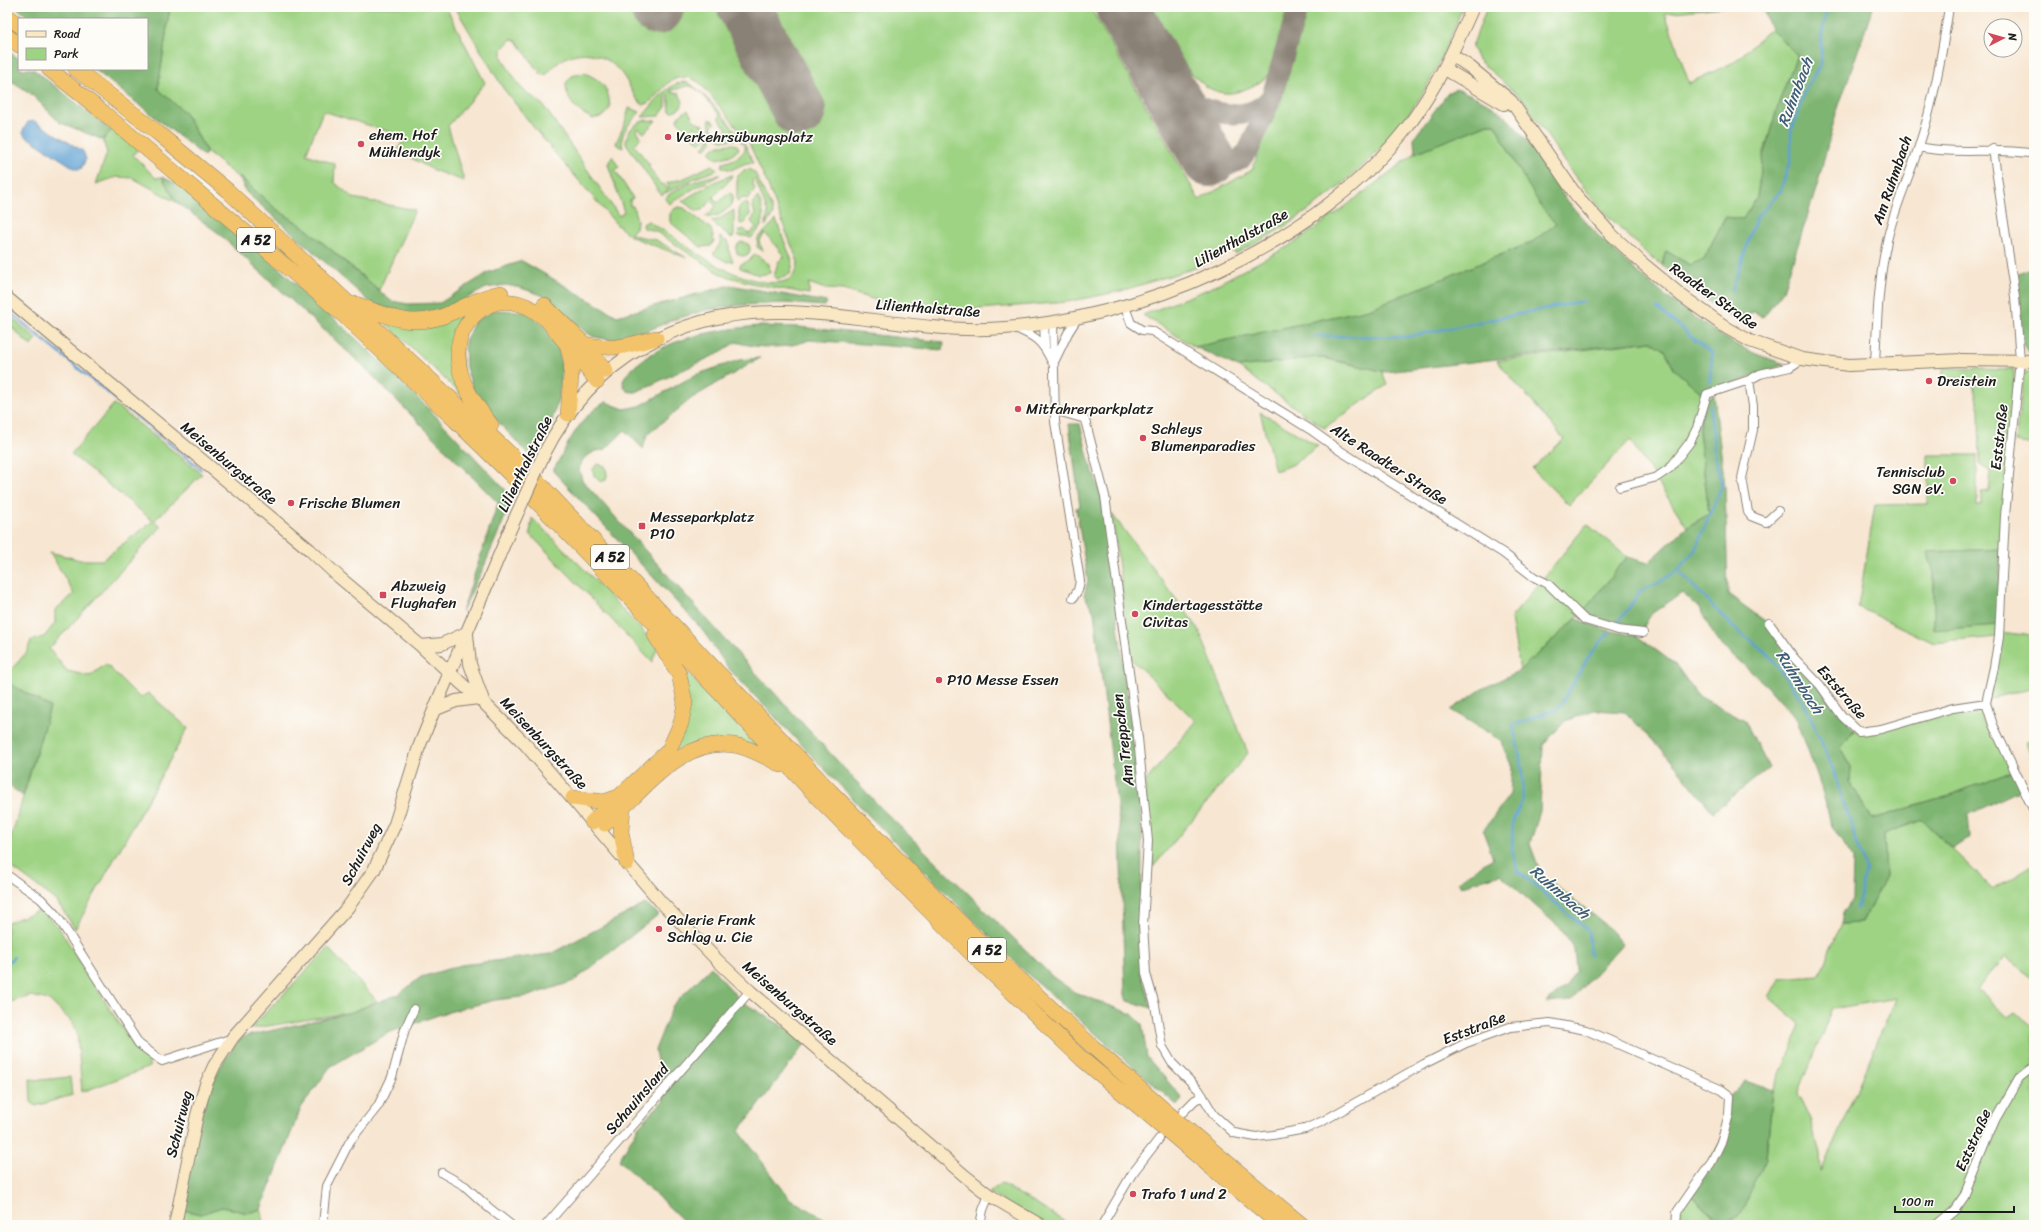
<svg xmlns="http://www.w3.org/2000/svg" width="2041" height="1232" viewBox="0 0 2041 1232" font-family="Sriracha,sans-serif">
	<rect width="100%" height="100%" fill="#fdfcf7"/>
	<filter id="ink" filterUnits="userSpaceOnUse"><feTurbulence type="fractalNoise" baseFrequency=".025" numOctaves="2"/><feDisplacementMap in="SourceGraphic" scale="8" xChannelSelector="R" yChannelSelector="G"/><feConvolveMatrix kernelMatrix="1 2 1 2 8 2 1 2 1" color-interpolation-filters="sRGB"/></filter>
	<filter id="wash" filterUnits="userSpaceOnUse"><feTurbulence type="fractalNoise" baseFrequency=".012" numOctaves="4" result="noise"/><feDisplacementMap in="SourceGraphic" scale="16" xChannelSelector="R" yChannelSelector="G"/><feGaussianBlur stdDeviation="0.9" result="paint"/><feColorMatrix in="noise" values="0 0 0 0 0 0 0 0 0 0 0 0 0 0 0 0 0 1.4 0 .05"/><feComposite in="paint" operator="in"/></filter>
	<g filter="url(#wash)">
		<rect width="100%" height="100%" fill="#f7e6d1"/>
		<path fill="#9fd384" stroke="#5e7850" fill-rule="evenodd" d="M170,7h276l39,76 -37,43 16,55 -31,-11 -36,-20 7,-10 -11,-7 -70,-22 -17,43 29,10 -1,18 19,16 62,12 -36,80 -75,-63 -28,-18 -69,-57 -22,-39 -27,-24z
			M455,7h635l109,193 53,-30 36,-95 20,-68h155c-14,33 -27,68 -48,98 -45,65 -110,114 -180,149l-3,-3 -37,17 -74,23 -54,11 -101,8 -74,-5 -49,-15 -18,-1 -16,-6v11l-54,-10 -33,-9 -67,-44 -11,-3 -1,-4 5,-3c5,4 12,7 18,11 16,11 32,23 49,32 19,11 81,37 83,-2l-31,-79 -20,-44 -48,-57 -11,-5 -11,1 -8,4 -20,21 -6,2c-10,-7 -13,-21 -21,-31 -21,-27 -54,-28 -75,0l-5,1 -3,-3 3,-2 -2,-2 -3,2 -20,-29 -6,-2 -9,10v8l4,8 15,23 22,17 76,111 5,-4 -16,-48 4,-8 7,11 -4,3 18,28 -3,2v6h3l4,14 -1,8 -4,4v3l24,5 31,18 -55,-21 -15,-12 -78,-91 -36,-46z
			M1152,7h137c-6,19 -10,51 -21,67 -6,9 -15,12 -25,16 -46,19 -74,-52 -91,-83z
			M1487,7h236l-58,6 24,70 45,-21 37,-33 26,26 -18,47 -16,53 -6,42 -14,22 -18,-2 -21,42 -14,6 -24,-14 -4,14 -14,-10 -44,-43 -35,-43 -46,-70 -45,-39 -6,-13z
			M584,73c18,7 25,15 26,35l-6,8 -11,3c-16,-8 -27,-17 -27,-36l6,-7z
			M685,82c13,2 49,46 57,58 5,7 8,15 11,23h-7l-15,7 -9,-3 1,-4c9,-2 33,-12 16,-23 -6,-2 -11,1 -17,0 -8,-2 -15,-15 -12,-21l5,4 -4,4 7,10 9,-8 -8,-10 1,-4c-7,-7 -22,-31 -33,-29 -6,1 -10,4 -16,4v2l8,1 4,9 -2,5 -8,5 -3,-1 -2,-17 -2,1v12l-7,9 -17,1c12,-13 25,-34 43,-35z
			M629,108l11,4c-10,11 -21,20 -17,36l-6,-3 -1,-2 9,-20z
			M688,110l7,12 2,-1 4,4 2,-1 8,13 1,5 -7,7 -2,-1 7,-10 -3,-2 -7,7 -6,-5 6,-7 -6,-5 -6,6 -11,-12 2,-4z
			M646,120l10,1 -12,12 -6,-5 -2,3 5,6 -7,8 16,20 -2,1 13,19 3,-1 3,5 2,-1 -2,-5 18,-5 27,-13 5,5 -22,8 -34,17 -35,-52c0,-12 9,-20 20,-23z
			M1488,124h7c18,35 36,70 61,100l-24,18 -163,67 -174,38 -52,-32 65,-26 83,-44 47,-33 77,-59z
			M111,130l27,19 -5,6 23,23 6,-1 14,25 -43,-24 -17,-1 -20,7 11,-31 -4,-13z
			M733,144l4,1 2,4 -7,6 -15,4 -8,-7 10,-7z
			M749,169l6,4 17,36 1,6 -8,11 3,-13 -13,-34 -3,2 3,9 -7,9 -5,-1 -6,4v-25l7,-7z
			M720,175l-27,14 -24,15 -4,-5c5,-10 44,-24 55,-24z
			M732,175l-3,6 -16,16 5,6 11,-10 4,2 -2,11 -12,9 -14,2 11,-11 -5,-5 -9,9 -5,1 -15,-10 30,-18z
			M758,197c7,18 9,26 -7,41l-5,-2h-8l1,-5 5,-2 5,5 7,-7 -5,-5 4,-8 -3,-11z
			M743,203l5,1 2,10 -5,9 -5,1 -2,-15z
			M679,207l5,1 27,21 3,12 -3,5 -10,1 -31,-25v-8l4,-5z
			M734,210v26l-2,2 -21,-17 7,-1z
			M776,220l16,41v7l-2,6 -12,5 -4,-2 4,-15 6,-6 -19,-23 -6,9 4,9 -6,-4 1,-9z
			M720,237l9,6v9l4,9 -6,1 -14,-8 7,-10z
			M736 249a7 7 0 1 1 14 0a7 7 0 1 1-14 0Z
			M755,254l14,10 1,9 -11,2 -19,-7v-3l10,-5z
			M471,309l-11,16 4,72 -82,-77z
			M7,314l29,24 -5,8 -24,-23z
			M1651,341l14,9 10,20 29,25 -5,37 10,82 -22,13 -57,-87 -61,65 -37,-36 32,-30 -67,-78z
			M1317,357l65,14 5,14 -63,43 -86,-61z
			M1943,368l71,2v22l-13,157 -73,3 6,21v56l64,-4v12l-64,6 -76,-36 17,-102 53,-1v-49h49v50h4v-13l8,-1 2,-19 -11,-7 -1,-55 -7,-30 -29,-2z
			M2024,373h10v72l-19,-3z
			M114,404l88,70 -48,47 7,6 -112,122 18,22 23,5 16,-12 34,34 8,-5 40,35 -113,201 -19,-29 -49,-36v-13l43,-144 -43,-25v-8l20,-22 4,-12 13,-3 11,-14v-13l19,-16 -24,-42 30,8h22l51,-39 -82,-67z
			M1260,412l58,34 -26,19 -17,6z
			M597,464l8,2 2,8 -1,6 -5,2 -7,-6 -1,-7z
			M1112,514l86,114 50,125 -95,114 -8,-85 51,-61 -65,-62z
			M532,518l54,53 72,76 -6,15 -122,-128z
			M1587,524l40,33 -45,56 -62,57 -9,-52z
			M2000,632l33,4 1,-4v56l-47,11z
			M685,670l78,82 -25,-11 -86,31 22,-24z
			M1985,705l28,65 -67,27 -74,22 -22,-37 1,-15 -10,-19 13,-18 5,3 93,-24z
			M2034,740v24l-1,1 -7,-23z
			M1922,820l71,69 41,-25v115l-29,-22 -28,32 31,28 7,-5 19,15v38l-15,12 -56,118 -28,30h-259l1,-13 13,-18 24,23 52,-59 7,-68 28,-65 -32,-28 10,-18 40,-3 22,-52 21,-1 24,-47 -2,-42zM1896,998l-75,174 -1,-18 -10,-35 -12,-25 34,-85z
			M40,910l17,15 79,125 11,8 3,9 -68,25 -5,-60 -6,-11 -22,-21 -18,-4 -24,7v-80z
			M328,948l49,53 -25,11 -102,17z
			M2034,1066v159h-97l17,-15 59,-122z
			M70,1077l2,18 -36,11 -5,-4 -1,-23 10,1z
			M1001,1183l69,42h-28l-53,-32z
			M222,1207l26,6 13,-4 2,16h-83l3,-15 18,4z"/>
		<path fill="#7fb572" stroke="#4e6847" d="M16,7h154l-12,82 27,24 22,39 -3,4 -110,-87h53v-50h-116z
			M1762,7h111l-38,110 -18,69 -34,105 -20,26 -9,-5 -20,7 -38,-26 -34,-28 4,-14 24,14 14,-6 21,-42 18,2 14,-22 6,-41 16,-54 18,-47 -26,-26z
			M7,50l12,9v10h14l78,61 -8,10 -44,-18 -29,-29 -23,-15z
			M1456,89c67,22 75,67 115,116 43,52 108,106 166,140 15,8 32,14 48,19l-81,31 -29,-25 -10,-20 -14,-9 -265,31 -66,-15 -82,10 -43,-20 174,-38 163,-67 24,-18 -14,-16 -27,-45 -20,-39h-7l-73,29 -1,-15 34,-45z
			M239,176l37,33 28,18 87,74 17,3 32,-1 49,-31 33,-11 95,55 113,-31 97,17 -2,4 -41,-3 -43,2 -34,5 -35,10 -38,17 -22,3 -18,-3 -10,-6 -37,-34 -26,-9 -15,-3 -20,3 -45,24 -30,5 -40,-14 -125,-111z
			M162,177l18,8 77,63 119,109 52,51 85,90 -31,73 -20,41 36,-109 -137,-139 -144,-132 -41,-30z
			M2034,267v87h-4l-5,-8 -3,-8 -8,-63z
			M494,310l32,1 17,13 16,25 3,24 -3,24 -8,27 -21,32 -54,-58 -10,-30 -1,-26 9,-20z
			M759,326l40,1 145,15 -1,8 -134,-10c-22,9 -50,9 -73,2l-19,12 -81,38c-6,0 -10,0 -12,-6 -3,-7 2,-11 7,-16 33,-33 84,-40 128,-44z
			M760,358l-68,40 -45,37 -4,14 -18,-19 -20,20 -10,1 -12,8 -4,10 3,11 160,178 138,149 173,170 21,15 58,22 10,10 5,33 35,41 -4,8 -154,-135 -147,-147 -148,-155 -28,-41 -148,-157c14,-25 27,-56 53,-69l18,7 16,-3 55,-31 44,-15z
			M1714,395l11,92 3,107 41,30 85,106 -13,18 10,19 -1,15 22,37 74,-22 67,-27 9,19 -54,26 2,23 -17,11 -31,-29 -38,14 2,42 -24,47 -21,1 2,-11 9,-14 1,-41 -21,-32 -11,-39 -24,-67 -30,-34 -50,-45 -19,-35 -16,-13 -31,21 -9,16 -48,-9 -12,-8 45,-56 21,6 39,-36 22,-13 -10,-82 6,-33z
			M1069,424h11l8,33 13,37 37,285 4,57 -1,138 11,34 -24,-7 -3,-6 -5,-164 -26,-219 -10,-17 4,-14 -12,-73 4,-1z
			M2001,549l-3,76 -64,5v-57l-6,-21z
			M1576,619l31,11 30,6 39,29 21,30 48,26 24,47 -56,44 -49,-60 -39,-40 -31,-2 -29,11 -22,24 -3,66 -10,33 11,30 64,50 17,20 -51,57 -25,2 20,-17 10,-16 -2,-21 -14,-21 -60,-54 -38,12 -4,-3 4,-5 31,-20 -10,-27 27,-37 2,-27 -12,-27 -49,-30 31,-21 38,-19z
			M7,682l43,25 -27,89 -16,-12z
			M645,904l14,10 -85,67 -45,15 -34,4 -54,14 -53,19 -58,34 -29,41 -40,101 -13,4 -26,-6 -21,7 -24,-5c13,-50 27,-137 66,-172l109,-25 47,-18 22,-17 40,-12 89,-11z
			M711,967l30,34 66,40 -68,90 51,68 46,26h-148l-69,-65 20,-34 25,-26 -9,-50 18,-45z
			M1745,1081l28,9 -7,68 -25,56 -18,10 -33,-30 32,-54 8,-44z"/>
		<path fill="#5fa1d3" stroke="#3e5e78" d="M34,121l49,30 3,8 -5,10h-5l-51,-33 -3,-4 6,-10z"/>
		<g fill="none" stroke-linecap="round" stroke-linejoin="round">
			<path stroke="#5fa1d3" stroke-width="2.5" d="M1732,291l24,-73 24,-26 11,-32v-29l15,-43 15,-24v-24l6,-33
				M1657,308l55,46 -2,28
				M7,310l194,159
				M1316,336l90,1 177,-36
				M1678,570l56,58 33,25 37,50 26,58 36,109 -9,39
				M1616,626l25,-36 16,-6 21,-14 17,-20 27,-65 -7,-27 -5,-52
				M1590,956l-2,-25 -70,-60 -6,-21 1,-30 10,-21 -1,-32 -9,-42 45,-16 33,-56 18,-20
				M7,963l7,-6"/>
			<path stroke="#8a8176" stroke-width="21" d="M1149,55c10,14 18,28 31,39 24,21 70,31 92,2
				M1209,160l7,5 11,1 13,-6 10,-13 22,-51 26,-89"/>
			<path stroke="#8a8176" stroke-width="54" d="M657,7v1
				M744,7l55,103
				M1122,7l87,153"/>
		</g>
	</g>
	<g filter="url(#ink)">
		<g fill="none" stroke-linecap="round" stroke-linejoin="round">
			<g stroke="#8a8176" stroke-width="10">
				<path id="street" d="M1919,147c37,8 76,0 115,7
					M1993,149l22,148 5,63 -15,156 -6,121 -5,30 -8,36 7,22 41,86
					M1125,307l6,16 11,7 10,1 159,99 28,20 164,103 31,24 14,7 37,36 33,10 25,3
					M1053,321l2,101 25,159 -2,9 -5,8
					M1044,322l1,24
					M1013,327c22,9 29,13 39,35
					M1055,360l13,-27 10,-16
					M1875,364c2,-41 3,-82 12,-123 7,-33 22,-63 32,-95 15,-45 23,-92 30,-139
					M1749,380l4,26v24l-11,48 6,34 3,4 15,6 12,-11
					M1054,410l28,8 3,2 20,76 33,242 10,103 -5,84 3,49 9,31 7,41 10,17 27,27 15,25 20,18 22,4 17,-2 32,-6 18,-8 101,-57 42,-21 44,-16 40,-4 36,7 136,60 8,6 -1,18 -7,26 -11,23 -34,49 -1,13
					M1620,487l37,-10 13,-9 20,-26 7,-14 10,-34 42,-14 11,-6 30,-7 12,-8
					M1769,623l26,36 25,26 22,31 17,16 22,-3 72,-21 33,-5
					M7,875l34,24 16,17 82,128 23,17 71,-23
					M1183,1112l12,-12 8,-4
					M442,1173l23,13 24,22 22,17
					M323,1225l4,-39 23,-45 28,-35 14,-29 13,-48 9,-20
					M546,1225l204,-234
					M980,1225l3,-15 6,-15
					M1102,1225l30,-51 27,-35
					M1936,1225l18,-15 10,-14 31,-76 24,-42 15,-12"/>
			</g>
			<g stroke="#8a8176" stroke-width="14">
				<path id="secondary" d="M1452,55l18,12 41,34 65,94 34,38 32,30 40,33 45,32 23,13 52,18 47,6 113,-5 72,1
					M1445,69l59,35
					M7,298l303,252 29,27 82,69 41,38 22,19 42,42 135,157 57,59 32,30 215,185 24,19 51,30
					M544,454c48,-95 135,-144 241,-142 68,1 134,19 202,17 150,-6 329,-83 422,-204 27,-37 46,-77 64,-118
					M467,634l3,30 14,39
					M421,646l21,-2 24,-11
					M434,710l22,-9 22,-3
					M175,1225l22,-110 9,-31 8,-18 19,-29 115,-130 26,-37 21,-46 24,-77 15,-37 78,-185"/>
			</g>
			<g stroke="#8a8176" stroke-width="16">
				<path id="highway" d="M7,16l12,9
					M7,36l12,9
					M49,69l55,44 235,198 116,109 57,56 145,150 164,175 151,153 110,105 198,166
					M76,69l82,64 70,58 294,274 308,326 152,153 111,103 77,68 132,110
					M356,304c35,14 60,26 97,8 17,-8 30,-16 48,-19
					M544,305l40,39 22,27
					M584,344c31,7 42,2 72,-6
					M568,414l4,-50 -4,-17
					M491,425c-16,-21 -33,-43 -33,-70 -1,-29 24,-57 54,-53 14,2 24,9 35,18l50,61
					M573,798l31,4 14,-5
					M623,808l-2,24 6,31
					M592,822l77,-72 12,-27 4,-20 -6,-29 -24,-39
					M605,824c39,-32 77,-91 134,-78 15,4 29,12 42,19"/>
			</g>
			<use href="#street" stroke="#fff" stroke-width="8"/>
			<use href="#secondary" stroke="#fae7c3" stroke-width="12"/>
			<use href="#highway" stroke="#f2c36a" stroke-width="15"/>
			<g stroke="#8a8176" stroke-width="14" stroke-linecap="butt">
				<path id="secondary-bridge" d="M512,525l32,-71"/>
			</g>
			<use href="#secondary-bridge" stroke="#fae7c3" stroke-width="12"/>
		</g>
	</g>
	<g fill="#d1495b" stroke="#fdfcf7" stroke-width="1.5">
		<circle cx="668" cy="137" r="4"/>
		<circle cx="361" cy="144" r="4"/>
		<circle cx="1929" cy="381" r="4"/>
		<circle cx="1018" cy="409" r="4"/>
		<circle cx="1143" cy="438" r="4"/>
		<circle cx="1953" cy="481" r="4"/>
		<circle cx="291" cy="503" r="4"/>
		<rect x="638" y="522" width="8" height="8" rx="2"/>
		<rect x="379" y="591" width="8" height="8" rx="2"/>
		<circle cx="1135" cy="614" r="4"/>
		<circle cx="939" cy="680" r="4"/>
		<circle cx="659" cy="929" r="4"/>
		<circle cx="1133" cy="1194" r="4"/>
	</g>
	<g text-anchor="middle" dominant-baseline="central" stroke-width="3.5" stroke-linejoin="round" paint-order="stroke">
		<g fill="#fdfcf7" stroke="#605f5e" stroke-width="1">
			<rect x="237" y="228" width="38" height="24" rx="3"/>
			<rect x="591" y="545" width="38" height="24" rx="3"/>
			<rect x="968" y="938" width="38" height="24" rx="3"/>
		</g>
		<g font-size="14" font-weight="bold" fill="#1c1c1c">
			<text x="256" y="240">A 52</text>
			<text x="610" y="557">A 52</text>
			<text x="987" y="950">A 52</text>
		</g>
		<g font-size="15" fill="#1c1c1c" stroke="#fdfcf7" text-anchor="start">
			<text x="369" y="135">ehem. Hof<tspan x="369" dy="17">Mühlendyk</tspan></text>
			<text x="676" y="137">Verkehrsübungsplatz</text>
			<text x="1937" y="381">Dreistein</text>
			<text x="1026" y="409">Mitfahrerparkplatz</text>
			<text x="1151" y="429">Schleys<tspan x="1151" dy="17">Blumenparadies</tspan></text>
			<text x="1945" y="472" text-anchor="end">Tennisclub<tspan x="1945" dy="17">SGN eV.</tspan></text>
			<text x="299" y="503">Frische Blumen</text>
			<text x="650" y="517">Messeparkplatz<tspan x="650" dy="17">P10</tspan></text>
			<text x="391" y="586">Abzweig<tspan x="391" dy="17">Flughafen</tspan></text>
			<text x="1143" y="605">Kindertagesstätte<tspan x="1143" dy="17">Civitas</tspan></text>
			<text x="947" y="680">P10 Messe Essen</text>
			<text x="667" y="920">Galerie Frank<tspan x="667" dy="17">Schlag u. Cie</tspan></text>
			<text x="1141" y="1194">Trafo 1 und 2</text>
		</g>
		<g font-size="15" fill="#1c1c1c" stroke="#fdfcf7">
			<text transform="translate(1892 180) rotate(-71)">Am Ruhmbach</text>
			<text transform="translate(1241 238) rotate(-29)">Lilienthalstraße</text>
			<text transform="translate(1714 296) rotate(35)">Raadter Straße</text>
			<text transform="translate(928 308) rotate(4)">Lilienthalstraße</text>
			<text transform="translate(1999 437) rotate(-84)">Eststraße</text>
			<text transform="translate(229 463) rotate(40)">Meisenburgstraße</text>
			<text transform="translate(525 464) rotate(-64)">Lilienthalstraße</text>
			<text transform="translate(1389 464) rotate(33)">Alte Raadter Straße</text>
			<text transform="translate(1842 692) rotate(49)">Eststraße</text>
			<text transform="translate(1123 740) rotate(-97)">Am Treppchen</text>
			<text transform="translate(544 743) rotate(47)">Meisenburgstraße</text>
			<text transform="translate(361 854) rotate(-62)">Schuirweg</text>
			<text transform="translate(790 1003) rotate(41)">Meisenburgstraße</text>
			<text transform="translate(1474 1028) rotate(-21)">Eststraße</text>
			<text transform="translate(637 1099) rotate(-49)">Schauinsland</text>
			<text transform="translate(179 1124) rotate(-76)">Schuirweg</text>
			<text transform="translate(1973 1140) rotate(-66)">Eststraße</text>
		</g>
		<g font-size="16" font-style="italic" fill="#3e5e78" stroke="#fdfcf7">
			<text transform="translate(1795 92) rotate(-69)">Ruhmbach</text>
			<text transform="translate(1800 682) rotate(57)">Ruhmbach</text>
			<text transform="translate(1560 892) rotate(41)">Ruhmbach</text>
		</g>
	</g>
	<rect width="2041" height="1232" fill="none" stroke="#fdfcf7" stroke-width="24"/>
	<rect x="18" y="18" width="130" height="52" fill="#fdfcf7" stroke="#a3a29f"/>
	<rect x="26" y="31" width="20" height="6" fill="#fae7c3" stroke="#a3a29f"/>
	<text x="54" y="38" font-size="12" fill="#1c1c1c">Road</text>
	<rect x="26" y="48" width="20" height="12" fill="#9fd384" stroke="#a3a29f"/>
	<text x="54" y="58" font-size="12" fill="#1c1c1c">Park</text>
	<g transform="translate(2003 38) rotate(84)"><circle r="19" fill="#fdfcf7" stroke="#a3a29f"/>
	<path d="M0-3L7 15L0 10L-7 15Z" fill="#d1495b"/>
	<text y="-6" font-size="11" font-weight="bold" text-anchor="middle" fill="#1c1c1c">N</text>
	</g>
	<path d="M1895 1206v6h119v-6" fill="none" stroke="#1c1c1c" stroke-width="2"/>
	<text x="1901" y="1206" font-size="12" fill="#1c1c1c" stroke="#fdfcf7" stroke-width="3" paint-order="stroke">100 m</text>
</svg>
